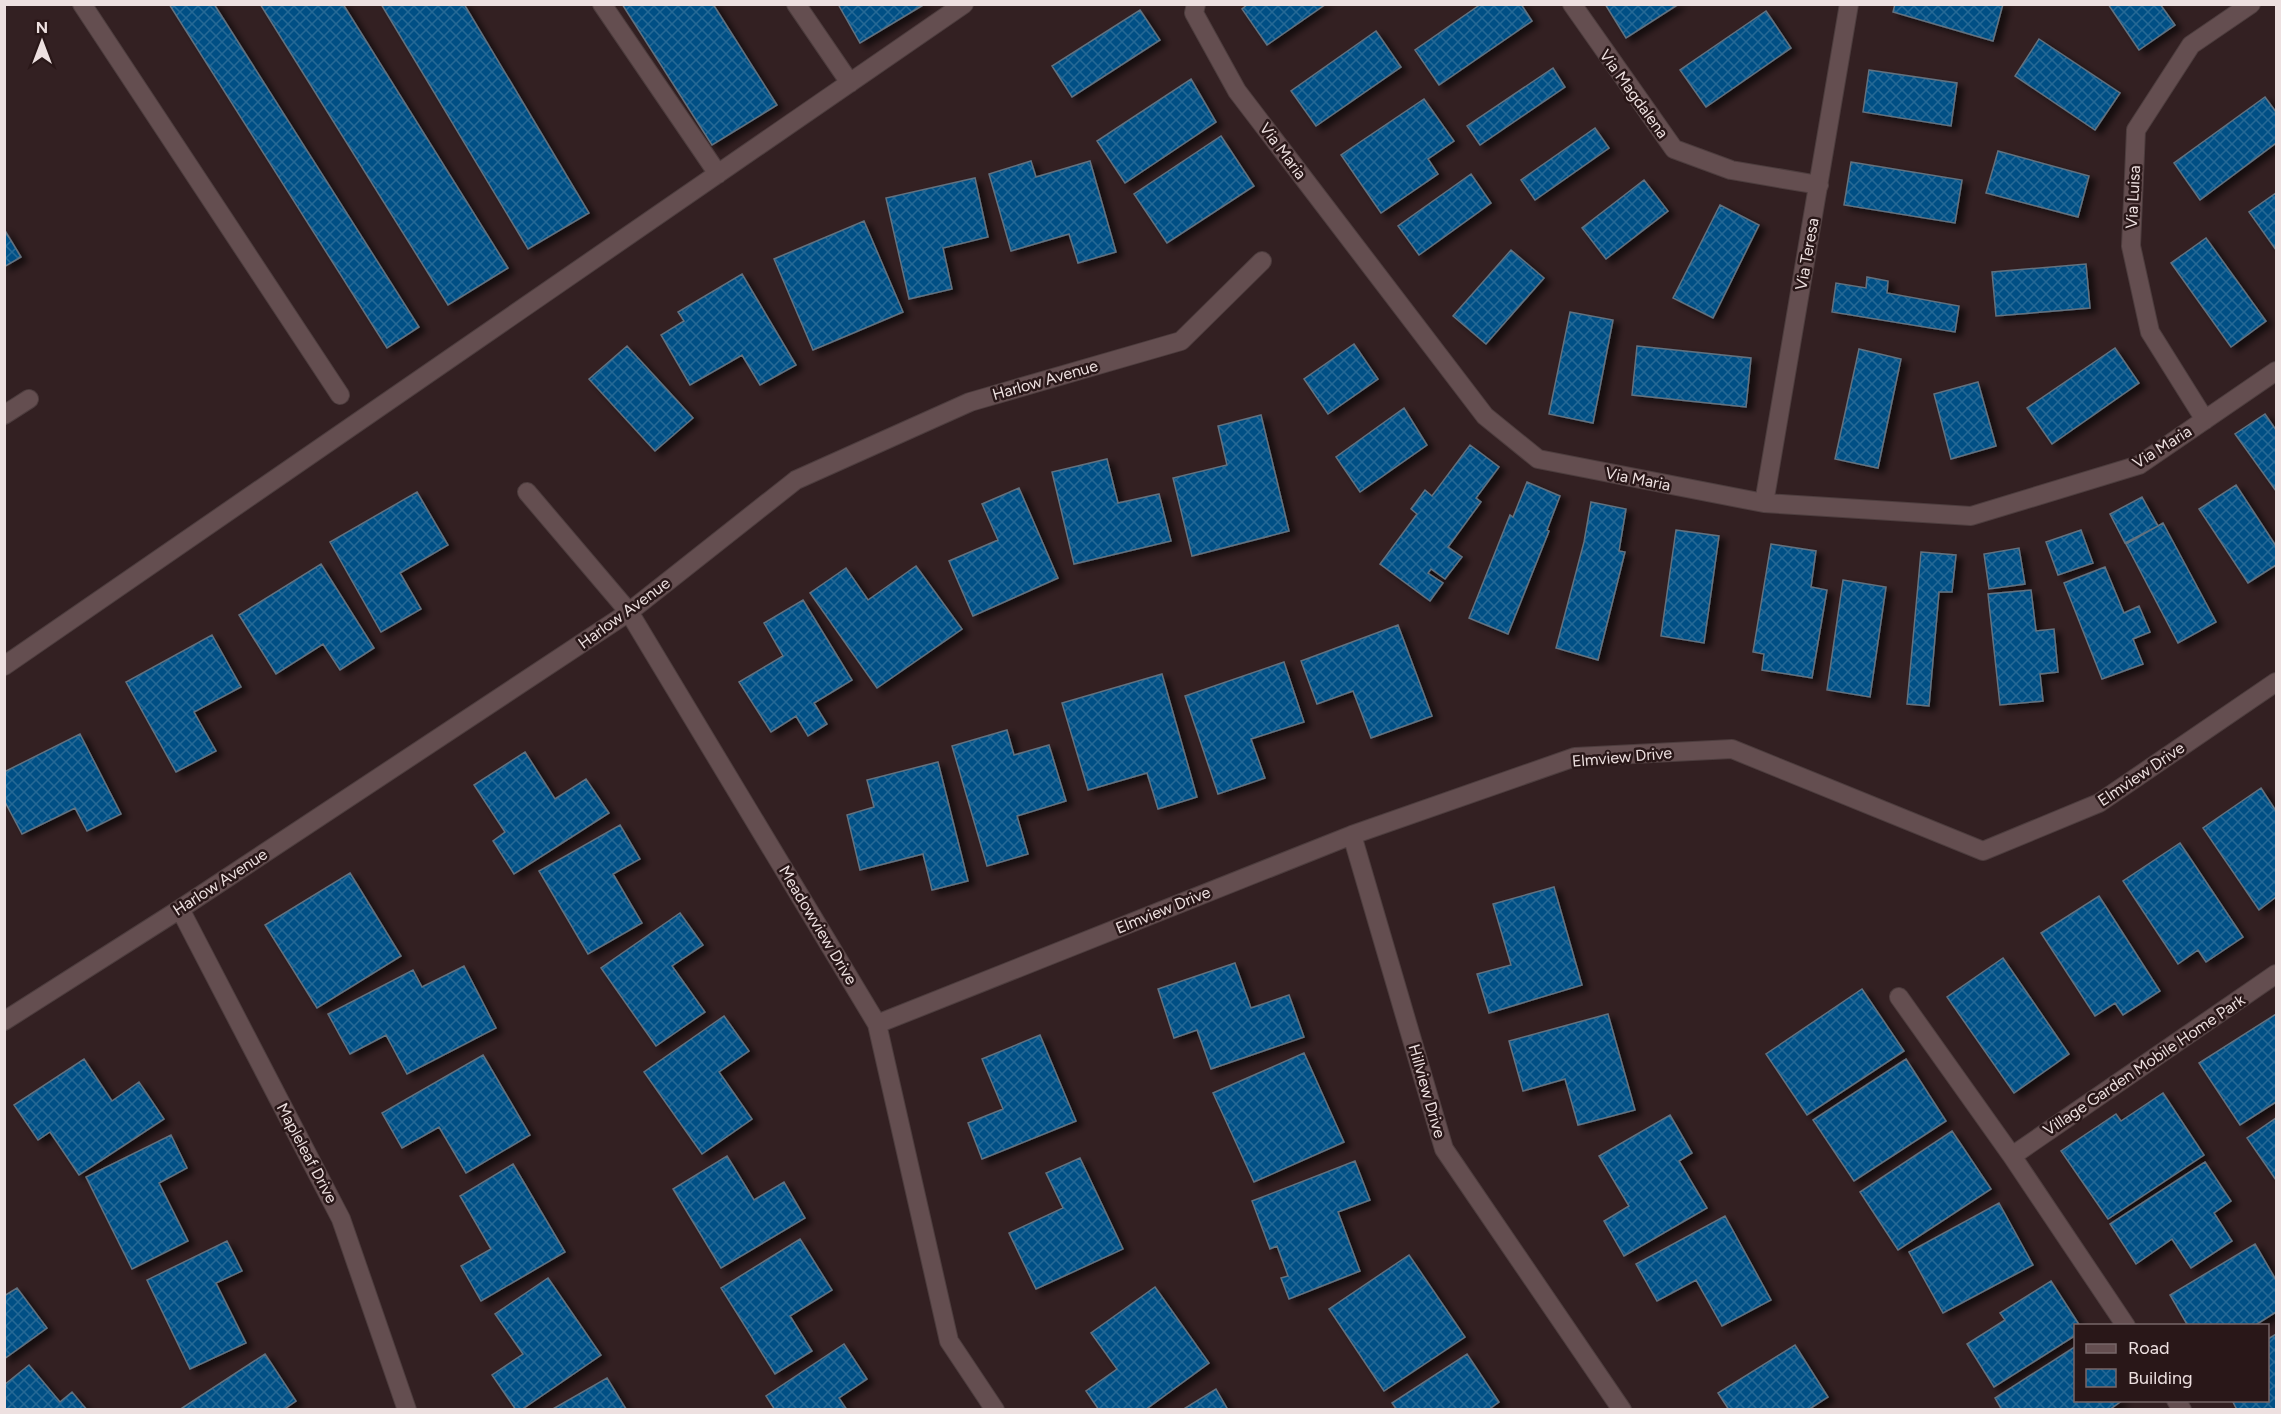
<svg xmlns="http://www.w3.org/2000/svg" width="2281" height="1414" viewBox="0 0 2281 1414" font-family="Figtree,sans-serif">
	<defs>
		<pattern id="building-cross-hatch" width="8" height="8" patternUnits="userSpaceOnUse" patternTransform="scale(1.5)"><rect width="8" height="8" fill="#005085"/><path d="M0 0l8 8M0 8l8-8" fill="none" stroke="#266996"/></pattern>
		<filter id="shadow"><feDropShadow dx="6" dy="4" stdDeviation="3" flood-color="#0009"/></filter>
	</defs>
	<rect width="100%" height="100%" fill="#332022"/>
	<path fill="url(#building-cross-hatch)" stroke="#627280" stroke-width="1.5" filter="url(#shadow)" d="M169,4h45l205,323 -32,21z
		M260,4h83l165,264 -60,37z
		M381,4h83l125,209 -61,36z
		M622,4h91l64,101 -65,40z
		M838,4h87l-65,39z
		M1248,4h78l-59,41 -25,-36z
		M1481,4h40l11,17 -93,64 -24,-35z
		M1605,4h74l-53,34z
		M1895,4h108l-10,37 -100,-29z
		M2108,4h52l15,21 -36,25z
		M1140,10l20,30 -88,57 -20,-31z
		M1766,11l25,37 -85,59 -26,-37z
		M1376,31l25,36 -85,59 -25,-35z
		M2039,39l81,54 -25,37 -80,-54z
		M1553,68l12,19 -85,58 -13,-19z
		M1869,70l88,13 -6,43 -88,-14z
		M1191,79l25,43 -91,61 -28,-42z
		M2265,97l11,15v31l-76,57 -26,-37z
		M1424,99l30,42 -26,18 10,15 -57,39 -40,-58z
		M1595,128l14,20 -74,52 -14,-20z
		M1221,136l33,50 -87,57 -33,-49z
		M1998,151l91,25 -11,41 -92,-24z
		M1031,161l5,16 54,-16 26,91 -38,11 -9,-29 -58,17 -22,-77z
		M1851,162l111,18 -7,43 -111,-18z
		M1471,174l20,29 -72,52 -21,-29z
		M975,178l13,59 -45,11 9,41 -43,10 -23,-101z
		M1644,180l24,31 -62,48 -24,-31z
		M2276,193v57l-27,-38z
		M1720,205l39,20 -46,93 -40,-20z
		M864,221l39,91 -90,38 -39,-91z
		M4,229l17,28 -17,10z
		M2206,238l60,83 -35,26 -60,-84z
		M1511,250l33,28 -58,66 -33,-28z
		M2086,264l4,44 -94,8 -4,-44z
		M742,274l54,91 -36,20 -18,-30 -52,30 -29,-50 23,-14 -6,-9z
		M1867,277l21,4 -1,12 72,13 -4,26 -123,-20 4,-29 30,5z
		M1570,312l43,8 -20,103 -44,-9z
		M1354,344l24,35 -50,35 -24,-35z
		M627,346l66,72 -38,33 -66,-72z
		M1637,346l114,12 -5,49 -114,-12z
		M2115,348l24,35 -87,61 -25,-36z
		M1859,349l42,10 -23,109 -43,-9z
		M1978,382l18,64 -45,13 -17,-65z
		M1404,408l23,37 -67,47 -24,-35z
		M2265,414l11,16v61l-41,-57z
		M1261,415l28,116 -97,25 -19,-78 54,-13 -9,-39z
		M1470,445l29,22 -23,31 5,4 -33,45 14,10 -17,22 -14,-10 -3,4 15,10 -13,18 -50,-37 37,-50 -6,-5 14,-19 7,6z
		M1107,459l11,44 41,-9 12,47 -97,23 -22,-92z
		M1527,482l33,14 -13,34 2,1 -41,103 -39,-16 41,-103 3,2z
		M2236,485l40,61v19l-28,18 -49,-74z
		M1019,488l39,90 -85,38 -24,-55 49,-21 -16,-36z
		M417,492l31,53 -48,28 21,36 -40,23 -51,-90z
		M2142,497l16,29 -33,17 -15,-29z
		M1591,502l35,7 -7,42 6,1 -27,108 -42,-12 28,-106z
		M2163,523l53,99 -38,21 -52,-99z
		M1676,530l43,6 -15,107 -43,-7z
		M2081,530l12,33 -35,12 -12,-33z
		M1771,544l45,7 -5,36 16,3 -15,88 -50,-8 2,-16 -11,-2z
		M2019,548l6,36 -36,5 -5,-35z
		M1921,552l35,3 -4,37h-13l-10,114 -22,-2z
		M321,564l53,84 -34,22 -17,-26 -47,30 -37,-59z
		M916,566l46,63 -85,59 -67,-95 36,-25 22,32z
		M2105,567l19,46 15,-7 11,26 -17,7 10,25 -41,15 -38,-96z
		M1843,580l43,7 -16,110 -43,-7z
		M2031,590l5,41 18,-2 4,43 -18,2 3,27 -43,4 -12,-111z
		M803,600l49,80 -38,23 13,21 -19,12 -12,-20 -25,16 -32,-50 44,-26 -19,-33z
		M1398,625l34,91 -61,22 -18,-47 -36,13 -16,-43z
		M212,635l29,52 -47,25 22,39 -40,21 -50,-90z
		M1284,662l20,60 -53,17 14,39 -47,16 -33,-98z
		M1162,674l35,123 -39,12 -11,-36 -59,17 -26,-87z
		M1007,730l7,25 35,-10 17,56 -49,15 11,38 -41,12 -35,-120z
		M80,734l41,80 -34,17 -12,-23 -53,26 -18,-34v-28z
		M525,752l30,47 31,-20 23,34 -95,61 -21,-33 12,-9 -31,-47z
		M938,762l30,119 -36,9 -9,-36 -63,16 -13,-55 27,-8 -7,-27z
		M2261,788l15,23v86l-17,13 -56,-82z
		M620,825l20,34 -27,15 29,49 -54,31 -49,-83z
		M2180,843l63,94 -37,25 -8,-12 -20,14 -55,-83z
		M350,873l51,83 -84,52 -52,-83z
		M1554,887l28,98 -93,28 -12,-39 34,-9 -18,-61z
		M2099,896l61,95 -37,24 -8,-12 -20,13 -54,-83z
		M680,913l23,32 -31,21 33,46 -49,34 -55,-78z
		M2003,958l66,96 -55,39 -67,-96z
		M1235,963l16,45 38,-13 15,42 -93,32 -14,-39 -23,8 -16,-49z
		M464,966l32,62 -89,46 -21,-39 -36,19 -22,-40 85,-44 9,17z
		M1862,989l42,62 -97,64 -41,-61z
		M1608,1014l27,96 -57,15 -13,-46 -42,12 -14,-50z
		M2276,1014v88l-36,23 -41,-62z
		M724,1016l25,35 -30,21 33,47 -50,35 -58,-82z
		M1040,1035l36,86 -94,38 -14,-36 35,-14 -21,-50z
		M1304,1053l40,89 -90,40 -41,-89z
		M483,1055l47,80 -64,38 -27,-46 -37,21 -20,-35z
		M84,1059l28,42 27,-19 25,37 -85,56 -29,-43 -12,8 -24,-35z
		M1906,1059l40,62 -92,60 -41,-61z
		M2163,1093l41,62 -96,64 -47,-68 55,-37 5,7z
		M1670,1115l22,38 -13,8 28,47 -83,48 -20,-35 25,-15 -30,-50z
		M2276,1118v62l-29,-42z
		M1952,1131l39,58 -93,61 -38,-58z
		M171,1135l16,33 -28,15 29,58 -56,28 -46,-92z
		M727,1156l27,44 30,-18 21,36 -84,50 -48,-79z
		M1080,1158l43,91 -87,40 -27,-56 54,-25 -17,-35z
		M1355,1161l15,39 -32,12 22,59 -71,28 -8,-21 7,-2 -11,-30 -7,3 -18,-48z
		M2205,1162l26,39 -17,12 18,28 -41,27 -19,-29 -36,25 -26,-40z
		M513,1164l52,88 -84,49 -20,-35 30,-17 -31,-53z
		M1999,1203l34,62 -90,48 -34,-61z
		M1725,1216l46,84 -49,26 -26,-46 -39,21 -21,-37z
		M800,1239l32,51 -42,26 22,35 -37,23 -54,-86z
		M227,1241l15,30 -26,12 30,60 -56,26 -43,-89z
		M2255,1244l21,36v32l-22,14h-66l-18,-31z
		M1409,1255l56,82 -81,54 -55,-82z
		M548,1278l53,77 -80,55h-5l-24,-35 31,-21 -28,-40z
		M2051,1281l29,45h-4v9l-82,52 -27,-43 38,-24 -5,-7z
		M1155,1287l54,76 -64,47h-46l-13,-19 31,-22 -26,-36z
		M17,1288l30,40 -43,31v-63z
		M2276,1334v76h-39l-5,-10h36v-61z
		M844,1344l23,35 -28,19 8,12h-72l-9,-14z
		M1795,1345l33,52 -20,13h-79l-11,-17z
		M2076,1346v54h47l-14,10h-107l-7,-12z
		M265,1354l31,47 -13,9h-104z
		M1467,1354l32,48 -11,8h-91l-5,-7z
		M29,1365l31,37 12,-10 15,18h-83v-25z
		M607,1378l19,31 -75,1z
		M1216,1389l12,21h-46z"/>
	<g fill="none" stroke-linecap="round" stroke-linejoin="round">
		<g stroke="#4d3d3e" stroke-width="20">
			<path id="lane" d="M82,4l258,391
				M602,4l116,170
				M796,4l54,79
				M4,415l25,-16
				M4,666l960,-662"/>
		</g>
		<g stroke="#4d3d3e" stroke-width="20">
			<path id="street" d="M1196,4l-2,9 43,78 248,325 53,43 226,44 207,13 168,-51 137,-94
				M1572,4l102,145 57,21 88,15
				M2205,420l-55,-88 -19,-86 5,-116 55,-85 60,-41
				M527,492l102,120 248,412 72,317 46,69
				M1764,503l85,-499
				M1352,835l92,314 178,261
				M180,909l161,310 66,191
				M1899,997l113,159
				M4,1021l176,-112 449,-297 167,-132 174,-78 211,-61 81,-80
				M877,1024l475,-189 223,-78 157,-8 251,102 116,-48 177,-121
				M2126,1326l-114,-170 264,-182
				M2176,1400l6,10"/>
		</g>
		<use href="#lane" stroke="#644e50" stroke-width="18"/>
		<use href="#street" stroke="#644e50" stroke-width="18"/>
	</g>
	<g text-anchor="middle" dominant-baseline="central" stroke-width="5" stroke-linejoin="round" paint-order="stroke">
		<g font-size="16" fill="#ede0e0" stroke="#291718">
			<text transform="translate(1634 94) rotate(54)">Via Magdalena</text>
			<text transform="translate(1283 151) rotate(53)">Via Maria</text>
			<text transform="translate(2133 197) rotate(-87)">Via Luisa</text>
			<text transform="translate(1807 254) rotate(-80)">Via Teresa</text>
			<text transform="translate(1045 380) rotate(-16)">Harlow Avenue</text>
			<text transform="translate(2162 447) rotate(-32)">Via Maria</text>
			<text transform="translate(1638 479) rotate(11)">Via Maria</text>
			<text transform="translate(624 613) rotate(-36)">Harlow Avenue</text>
			<text transform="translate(1622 757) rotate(-5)">Elmview Drive</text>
			<text transform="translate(2141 774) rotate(-34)">Elmview Drive</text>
			<text transform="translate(220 882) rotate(-33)">Harlow Avenue</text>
			<text transform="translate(1163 910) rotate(-22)">Elmview Drive</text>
			<text transform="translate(818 925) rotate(59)">Meadowview Drive</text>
			<text transform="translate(2144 1065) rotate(-34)">Village Garden Mobile Home Park</text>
			<text transform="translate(1427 1091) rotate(74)">Hillview Drive</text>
			<text transform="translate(307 1153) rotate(62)">Mapleleaf Drive</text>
		</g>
	</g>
	<rect width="2281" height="1414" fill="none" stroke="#ede0e0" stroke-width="12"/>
	<rect x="2074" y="1324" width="195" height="78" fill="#291718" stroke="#776768" stroke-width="1.5"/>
	<rect x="2086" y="1344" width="30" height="9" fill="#644e50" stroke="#776768" stroke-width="1.5"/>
	<text x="2128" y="1354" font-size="18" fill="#ede0e0">Road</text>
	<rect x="2086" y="1369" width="30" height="18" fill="url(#building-cross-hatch)" stroke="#776768" stroke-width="1.5"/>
	<text x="2128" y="1384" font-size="18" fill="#ede0e0">Building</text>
	<g transform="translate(42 42)" stroke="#291718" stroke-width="4.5" paint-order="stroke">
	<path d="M0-4.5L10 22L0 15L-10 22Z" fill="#ede0e0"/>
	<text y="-9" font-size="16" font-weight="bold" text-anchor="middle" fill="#ede0e0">N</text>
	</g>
</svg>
